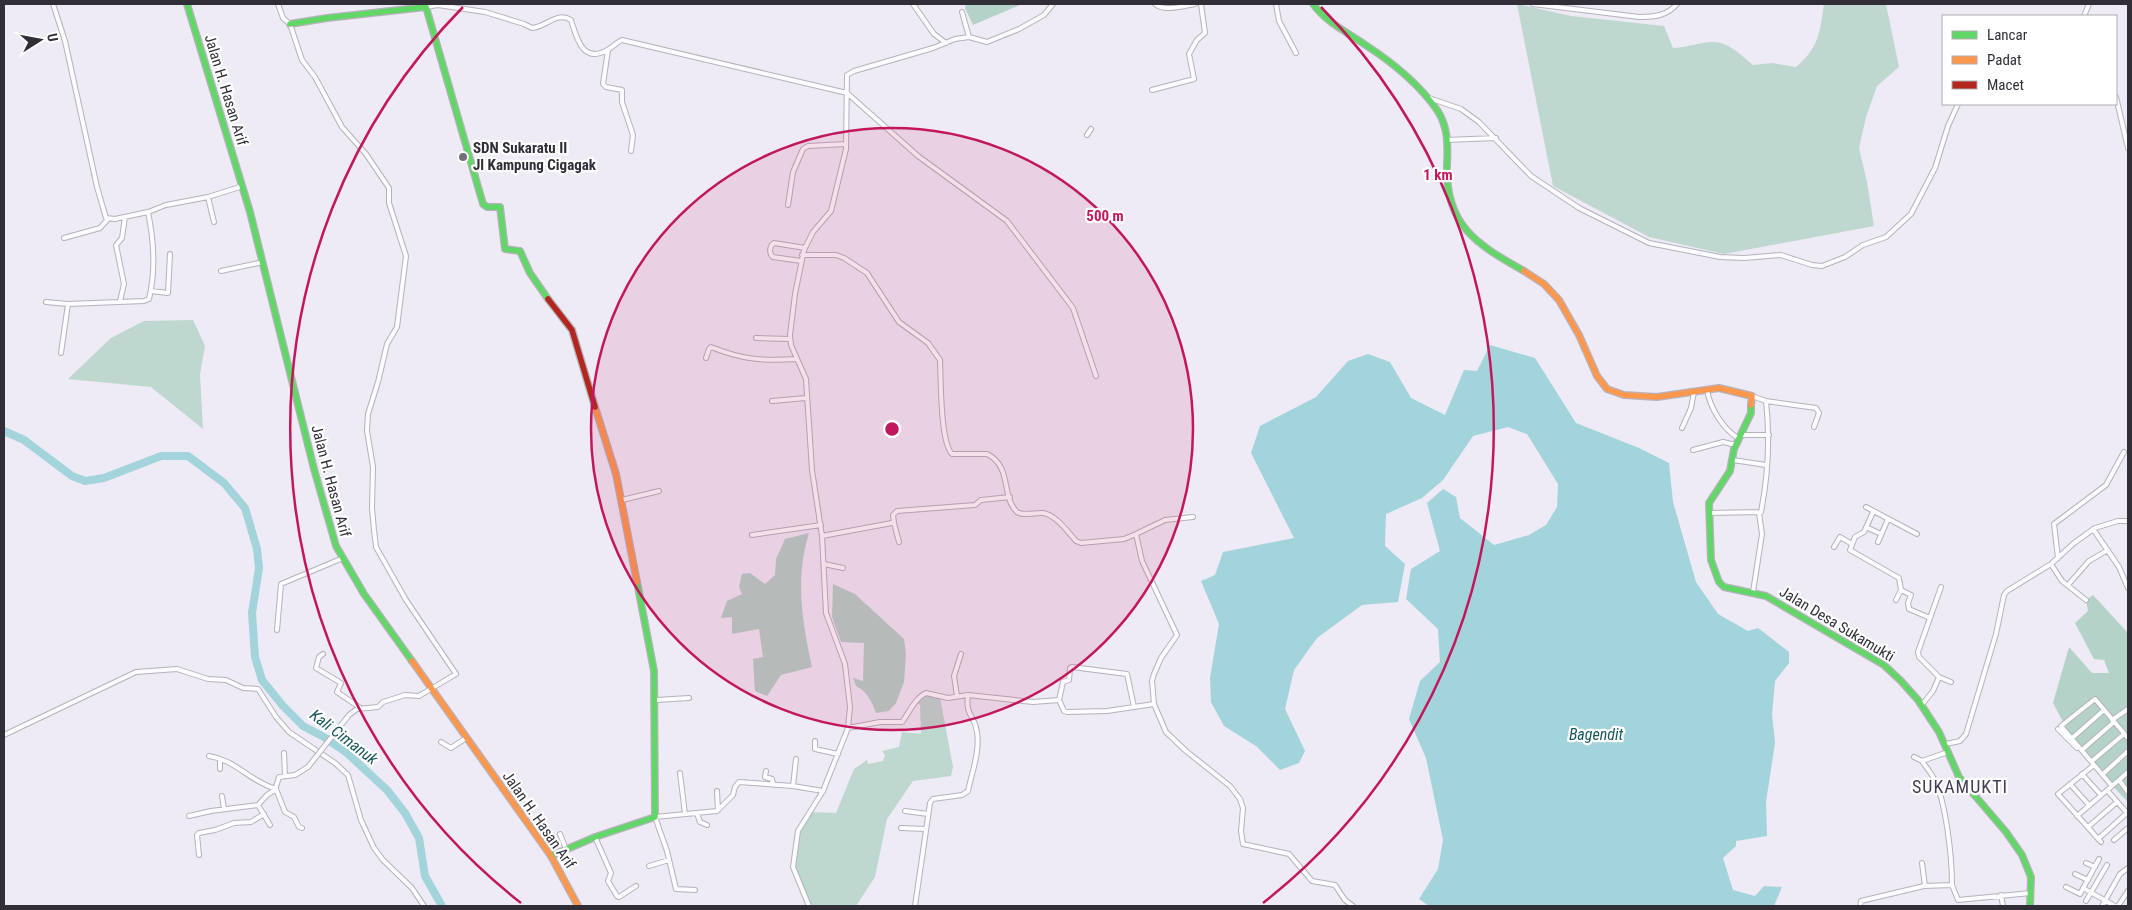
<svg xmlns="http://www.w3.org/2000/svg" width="2132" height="910" viewBox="0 0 2132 910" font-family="'Roboto Condensed',sans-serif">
	<rect width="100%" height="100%" fill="#eeeaf6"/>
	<path fill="#bed8cf" d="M1517,4l54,12 93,10 9,22c13,0 27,-6 39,-6 17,0 29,13 41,23l19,-2 24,4c23,-19 24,-35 28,-63h62l13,63 -22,19 -11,31 -7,31 8,34 7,44 -150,28 -75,-17 -96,-51z
		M193,320l12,26 -5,28 3,55 -52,-42 -83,-8 43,-41 33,-17z
		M924,694l16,3 13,70 -2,9 -38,5 -26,38 -12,58 -19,29h-47l-16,-39 5,-36 11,-19 27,1 18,-44 13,-9 1,4 15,-3 2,-6 -3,-4 17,-4 3,-15 19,2 -1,-29 -4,-3z"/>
	<path fill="#b4d2c8" d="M966,4h56l-49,21 -8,-17z
		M809,533c-14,45 -7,89 3,134l-31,8 -14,21 -12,-5 -2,-32 10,-2 -4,-28 -27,5v-17l-11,1 6,-17 15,-7 -3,-7 3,-13 8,-1 15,11 10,-9 1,-16 9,-20z
		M833,584l22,10 49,45 2,15 -2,28 -8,21 -7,8 -13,2c-4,-11 -9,-22 -20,-27l-3,-8 10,3 1,-38 -23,-1 -9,-25z
		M2093,595l35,38v169l-50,-52 -25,-47 16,-56 23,26h17l-5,-13 -10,-1 -19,-36 13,-12 -2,-11z"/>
	<path fill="#a3d4db" d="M1490,345l45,13 41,65 63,25 30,15 4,39 23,80 22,32 30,17 10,-3 31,24v11l-14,18 -3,33 3,29 -9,59 1,34 -31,5v5l-13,12 10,32 22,6 9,-10 18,1 -8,19h-345l-10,-7 19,-30 5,-29 -17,-82 -17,-39 11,-38 20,-19 -2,-33 -32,-30 5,-30 29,-18 -13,-48 16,-14 13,8 4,21 34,27 35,-10 17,-10 11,-18 1,-23 -31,-50 -19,-7 -35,9 -30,44 -21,18 -36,16 -1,32 20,18 -7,38 -36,3 -45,33 -23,32 -9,39 20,42 -6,12 -19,7 -24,-24 -32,-20 -13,-24 -1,-24 9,-54 -18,-43 14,-6 8,-23 71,-14 -43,-85 9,-27 56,-29 32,-36 20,-7 22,8 21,36 34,17 19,-45 13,1z"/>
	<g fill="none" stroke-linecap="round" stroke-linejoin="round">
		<path stroke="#a3d4db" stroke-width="8" d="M4,431l20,9 48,36 13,5 19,-3 57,-22h27l36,27 21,25 12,41 2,19 -7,45 3,44 7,23 21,26 20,20 21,11 23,16 40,37 18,23 14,25 6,38 17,30"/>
		<g stroke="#b5b2bc" stroke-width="6">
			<path id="street" d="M53,4l12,37 32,146 9,31 9,1 33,-7 18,-7 42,-8 35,-11
				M278,4l5,14 7,6 12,36 13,17 27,50 24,27 23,34v15l17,53 -9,71 -10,17 -9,38 -10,32 -1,17 6,36 -1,41 2,22 2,17 30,53 50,74 -37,22 -14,-1 -22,7 -5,5 -21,2
				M913,4l21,30 12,9
				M1155,4c9,8 29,2 40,0
				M1276,4l3,17 17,32
				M1533,4l106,13c15,0 28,-1 38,-13
				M426,7l12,-2 47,7 39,12 8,4c14,-1 25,-17 39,-8 6,19 12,45 38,29 5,-3 8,-7 13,-9l225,53 71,63 89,65 66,87 23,68
				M962,12l7,25
				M2084,16l5,-12
				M608,50l-5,34 3,3 16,3v12l11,33 -2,16
				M1152,90l42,-11 -5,-25 8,-14 8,-7 -4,-29
				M2116,97l12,51
				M1429,98l32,11 18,13 52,54 48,32 70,35 71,14 24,1 37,-3 31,10 10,1 23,-9 18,-12 23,-8 25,-23 24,-46 13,-42 10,-22
				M1087,135l4,-6
				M1446,140l50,-2
				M208,197l6,25
				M788,205l5,-33 10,-23 5,-3 38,-2
				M64,238l36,-10 8,-9
				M802,255h34l8,3 23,15 32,49 29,21 12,17c1,19 0,81 12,94h35c25,12 14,41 29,57 5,6 20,1 27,2 13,2 24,18 33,28l5,2 43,-4 12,-5 6,27 35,74 -16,23 -7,16 -2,7 2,23 12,28 20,19 44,35 10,13 3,9 -2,23 2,13 46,10 23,27 23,4 10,15 8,6
				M801,261l-28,-4c-4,-3 -4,-11 1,-14l31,5
				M221,271l42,-9
				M151,291l17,2 2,-39
				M120,301l4,-17 -8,-39 6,-7 3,-21
				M46,302l22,2
				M756,338l34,1
				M61,353l7,-49 76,-3 5,-2c7,-29 5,-58 -1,-87
				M706,358l3,-9 2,-2c32,13 52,14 86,12
				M1707,390c3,18 16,39 31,48
				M1752,396l14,5 50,7 3,5 -5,14
				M772,401l34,-3
				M1682,428l9,-20 3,-16
				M1741,435h28
				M1693,450l30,-8 13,3
				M1733,460l33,5
				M622,500l37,-9
				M1866,507l51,27
				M1873,512l-9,20 -9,5 -5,13 49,28 2,12 10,5 -3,8 1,6 21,9
				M1709,513l52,-1c7,-36 9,-75 5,-111
				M894,523l5,19
				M1866,527l15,7
				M2093,529l26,38 9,21
				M1136,534l29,-14 28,-3
				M752,535l69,-10
				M822,536l70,-13h2l-1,-8 4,-4 78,-6 6,-5 29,-3
				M1878,542l10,-23
				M1834,547l6,-10 12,7
				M2058,558l-4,-34 52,-39 18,-33
				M824,564l19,4
				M2051,564l11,17 24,19
				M2068,585l21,-24 19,-11
				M1753,592l9,-58 -3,-21
				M1896,600l5,-10
				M277,630l4,-46 62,-26
				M323,654l-4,3 -3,11 25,15 -4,9 22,15
				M1939,677l12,5
				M957,696l-3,-20 7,-22
				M656,700l33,-2
				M1059,700l4,-18 6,-2 1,-12 2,-1 55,7 7,33
				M1921,706l12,-15 6,-14 -20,-20 -1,-5 23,-65
				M2112,720l16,-11
				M848,728l32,-6h22c7,-9 13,-24 24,-29l22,5 20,-3 65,7 26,-2 5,11 3,1 40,-1 47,-7
				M2058,729l19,19
				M4,735l132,-63 41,-3 31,10 18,1 17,8 15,1 18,28 13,15 46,31 13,12 13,45 13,28 9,12 29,28 12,18
				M2070,740l34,-30
				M815,741v8l23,5
				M441,742l10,6 15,-10
				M1946,744l14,-3 6,-7 30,-100 8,-39 3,-4 44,-27 23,-21 21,-15 23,-7h10
				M2082,750l32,-28
				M284,753l1,23
				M209,756c27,4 40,25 67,33l9,23 9,5 5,10 3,1
				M1914,757l8,4 26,-9
				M220,759v10
				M2092,761l32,-27
				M2094,765l-36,29 43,48
				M766,771l-1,6 7,2 1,5
				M680,773l5,41
				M2082,774l19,21
				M2103,774l25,-23
				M2119,780l9,12
				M2070,784l19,21
				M793,786l3,-27
				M2112,786l16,-14
				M2107,790l20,23
				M717,791l1,19
				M222,796l2,13
				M258,805l12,20
				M905,811l23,3
				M697,813l3,9 7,3
				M189,816l22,-5 47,-6 9,-10 8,-5 4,-13 16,-2 13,-8
				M2077,816l35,-30 -51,-60 34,-27 33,39
				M2088,827l29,-25
				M901,828l24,1
				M560,834l6,15
				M595,837l16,36 -3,8 9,15 2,1 17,-11
				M2098,839l30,-27
				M2114,840l14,-12
				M199,855l-2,-20 2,-2 16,-3 19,-7 17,-1 13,-8
				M1922,863l3,23
				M2086,863l9,4
				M649,866l20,-6
				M2075,874l13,6
				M1952,885l6,15 73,-7
				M2066,887l14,7 19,-35
				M2083,888l32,18
				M695,890l-19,-1 -9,-38 -12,-34 62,-6 16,-16 2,-8 4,-5 54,4 30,5
				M2001,895l2,11
				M2086,901l21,-36
				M809,906l-16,-39 5,-36 25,-40 25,-63 2,-21 -5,-43 -19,-51 -4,-77 -10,-66 -6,-91 -15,-34 -1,-10 5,-41 9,-44 9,-18 18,-21 15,-62 1,-74 7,-4 79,-23 22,-9 14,-2 18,5 32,-13 25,-14 9,-11
				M915,906l15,-103 3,-4 29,-4 6,-4c4,-19 12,-39 9,-59 -2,-17 -12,-15 -9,-37
				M1860,906l1,-5 63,-15 28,-1c0,-27 -6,-86 -19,-108 -3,-6 -8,-11 -11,-16
				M2102,906l18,-32 8,-6
				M2118,906l10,-15"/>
		</g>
		<g stroke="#b5b2bc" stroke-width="8">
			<path id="fast" d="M187,4l63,208 64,257 22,77 28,48 48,67
				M1313,4c14,19 34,28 54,42 26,17 52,38 70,64 11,16 11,35 10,55 -2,60 29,79 77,106
				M290,24l37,-6 99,-11 57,197 4,3h13l5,42 15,2 10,22 18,26
				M1751,405v8l-17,36 -4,22 -21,32 2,57 8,22 5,5 42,9 118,69 17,16 17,19 21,32 20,45 47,55 16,23 9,22 -1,29
				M551,856l44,-19 60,-20 -1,-146 -17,-89"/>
		</g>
		<g stroke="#b5b2bc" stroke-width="8">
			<path id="slow" d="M1524,271l20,13 15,16 20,35 18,41 10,13 17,6 33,2 62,-9 33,8 -1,9
				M595,407l21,67 21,108
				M412,661l139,195 27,50"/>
		</g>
		<g stroke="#b5b2bc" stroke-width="8">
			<path id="jam" d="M548,299l24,31 23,77"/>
		</g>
		<use href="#street" stroke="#fcfcfe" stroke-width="4"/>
		<use href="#fast" stroke="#63d668" stroke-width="5.5"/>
		<use href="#slow" stroke="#ff974d" stroke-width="5.5"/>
		<use href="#jam" stroke="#b3261e" stroke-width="5.5"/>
		<g stroke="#b5b2bc" stroke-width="6" stroke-linecap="butt">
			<path id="street-bridge" d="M308,767l41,-52 8,-6"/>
		</g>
		<use href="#street-bridge" stroke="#fcfcfe" stroke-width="4"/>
	</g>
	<circle cx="892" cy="429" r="301" fill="#c2185b" fill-opacity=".12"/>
	<g fill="none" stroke="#c2185b" stroke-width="2.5">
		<circle cx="892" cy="429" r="301"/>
		<path d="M521 903A602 602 0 0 1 463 7M1321 7A602 602 0 0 1 1263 903"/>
	</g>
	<circle fill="#73707a" stroke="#fff" stroke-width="2" cx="463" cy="157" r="5"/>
	<g text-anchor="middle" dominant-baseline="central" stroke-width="4.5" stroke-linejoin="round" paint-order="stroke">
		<g font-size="15" fill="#312e38" stroke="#fff">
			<text transform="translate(226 90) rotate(73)">Jalan H. Hasan Arif</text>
			<text transform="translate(331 481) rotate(75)">Jalan H. Hasan Arif</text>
			<text transform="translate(1837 624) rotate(31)">Jalan Desa Sukamukti</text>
			<text transform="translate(539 820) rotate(55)">Jalan H. Hasan Arif</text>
		</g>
		<g font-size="15" font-weight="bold" fill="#312e38" stroke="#fff" text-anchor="start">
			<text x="473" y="148">SDN Sukaratu II<tspan x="473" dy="17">Jl Kampung Cigagak</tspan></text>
		</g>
		<g font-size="16" font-style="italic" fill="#17565a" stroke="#fff">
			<text x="1596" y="734">Bagendit</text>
			<text transform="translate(344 737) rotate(37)">Kali Cimanuk</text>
		</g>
		<g font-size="18" letter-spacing="1" fill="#453d53" stroke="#fff">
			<text x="1960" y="786">SUKAMUKTI</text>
		</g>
	</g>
	<circle cx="892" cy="429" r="8" fill="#c2185b" stroke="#fff" stroke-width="2.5"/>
	<g font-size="15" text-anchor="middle" font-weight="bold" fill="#c2185b" stroke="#fff" stroke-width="4.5" stroke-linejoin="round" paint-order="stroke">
		<text x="1438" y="180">1 km</text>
		<text x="1105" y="221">500 m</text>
	</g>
	<rect width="2132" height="910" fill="none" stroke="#312e38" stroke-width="10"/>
	<rect x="1942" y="15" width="175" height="90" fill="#ffffff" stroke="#adabaf"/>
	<rect x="1952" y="31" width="25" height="8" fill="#63d668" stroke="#adabaf"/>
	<text x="1987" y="40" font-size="15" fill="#312e38">Lancar</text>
	<rect x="1952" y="56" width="25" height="8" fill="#ff974d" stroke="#adabaf"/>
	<text x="1987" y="65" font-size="15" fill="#312e38">Padat</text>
	<rect x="1952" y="81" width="25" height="8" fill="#b3261e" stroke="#adabaf"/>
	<text x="1987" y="90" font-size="15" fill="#312e38">Macet</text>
	<g transform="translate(40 40) rotate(79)" stroke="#ffffff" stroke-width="4" paint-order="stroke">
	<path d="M0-4L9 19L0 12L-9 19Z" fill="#312e38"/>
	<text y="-8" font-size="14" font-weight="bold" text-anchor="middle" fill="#312e38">U</text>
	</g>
</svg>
